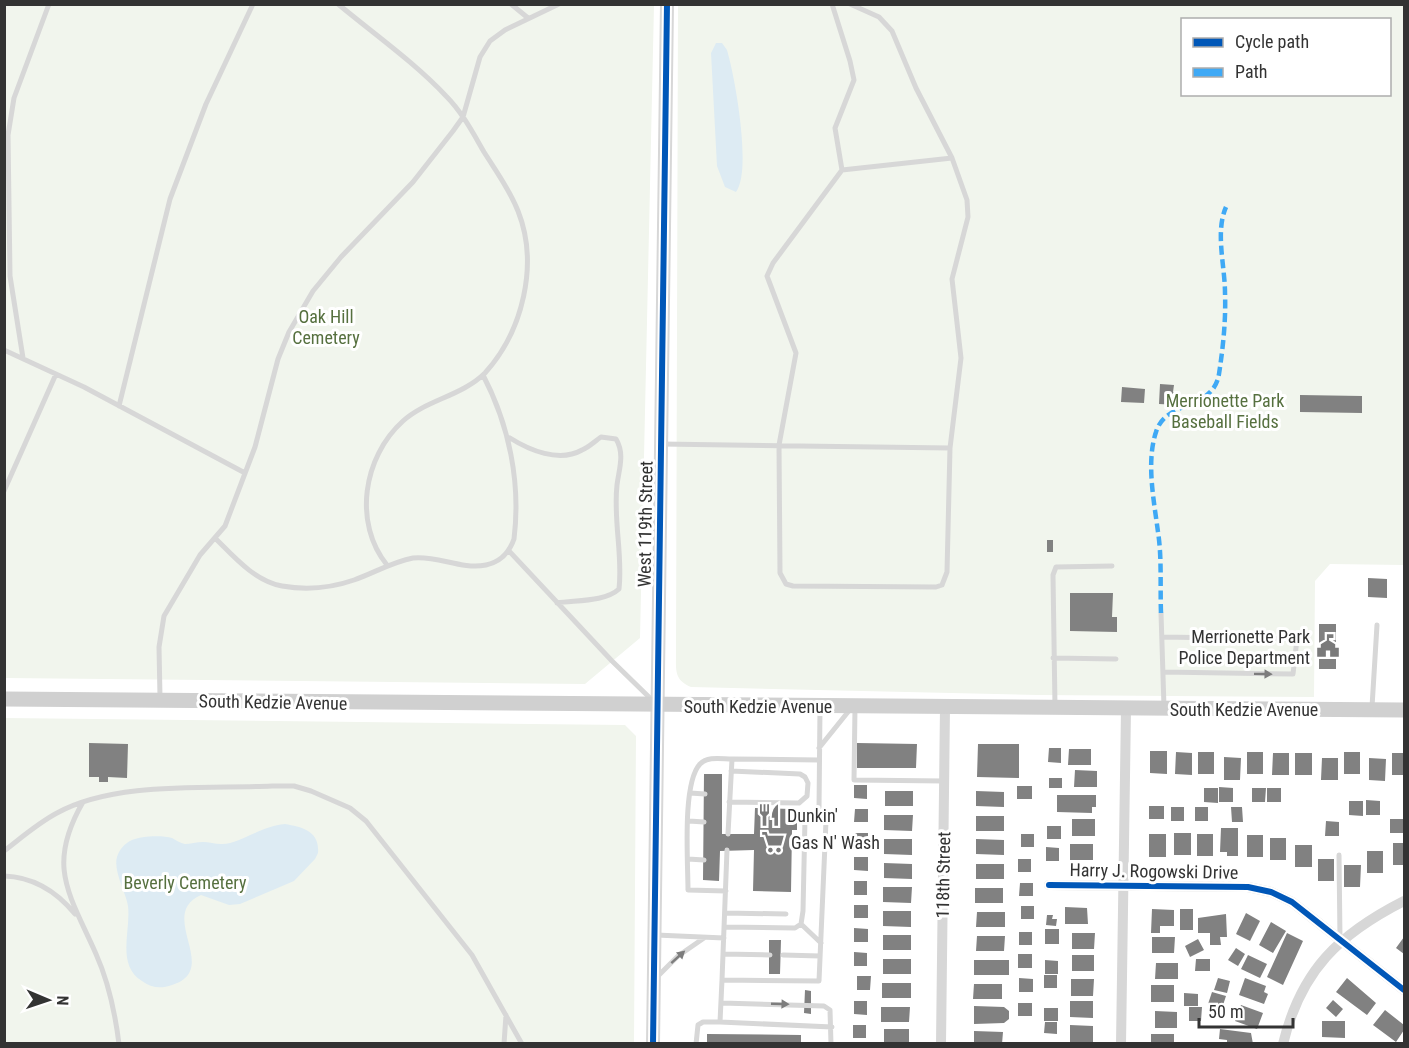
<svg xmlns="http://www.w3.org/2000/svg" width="1409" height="1048" viewBox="0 0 1409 1048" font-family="'Roboto Condensed',sans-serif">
	<rect width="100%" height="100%" fill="#fff"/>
	<path fill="#f1f5ed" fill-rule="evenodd" d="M5,5h649l-14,633 -55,46 -580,-6z
		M678,5h726v560l-74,-1 -15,17 -1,116 -276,-2 -347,-8c-17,-7 -15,-17 -15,-33zM1182,20h208v74h-208z
		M5,718l620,7 11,11 -2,307 -629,1z"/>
	<path fill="#ddebf3" d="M716,43h6l5,7c8,27 25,121 9,142l-11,-5 -8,-21 -6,-113z
		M285,824c17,3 35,7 33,29l-3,6 -21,22 -54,23 -11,1 -28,-10c-45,20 21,74 -29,90 -11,4 -21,3 -30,-4 -26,-16 -11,-50 -14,-75 -2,-14 -15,-35 -11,-49 2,-7 8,-14 15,-17 9,-4 30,-5 40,-2 4,2 8,5 13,6 5,0 12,-2 18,-2 6,0 12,2 18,2 18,1 39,-18 64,-20z"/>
	<path fill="#818181" d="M1160,384l14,1 -1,7h5v13l-19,-1z
		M1122,387l23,2 -1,14 -23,-1z
		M1300,395l62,1v17l-62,-1z
		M1047,540h6v12h-6z
		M1368,578l19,1v19l-19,-1z
		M1070,593h43l-1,24h5v15l-47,-1z
		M1319,624h17v45h-17z
		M89,743l39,1 -1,34 -19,-1v5h-9v-5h-10z
		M857,743l60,1 -1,24h-59z
		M978,744h41v34l-42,-1z
		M1049,748h12v15l-13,-1z
		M1069,749h22v16h-23z
		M1150,751h17v23l-17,-1z
		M1176,752l16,1v22l-17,-1z
		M1198,752h16v22h-16z
		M1247,752h16v22h-16z
		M1344,752h16v22h-16z
		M1273,753h16v22h-17z
		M1295,753h17v22h-17z
		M1392,753h12v22h-12z
		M1224,757l17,1 -1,22h-16z
		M1322,758h16v22h-17z
		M1369,758l17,1 -1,22 -16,-1z
		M1075,770l22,1v16h-23z
		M704,774h18v60h32l1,-26 38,1v14h4v7h-5l-1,62 -38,-1 1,-41 -34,1 -1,30 -16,-1z
		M1049,778h13v10h-13z
		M854,785h13v14l-13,-1z
		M1017,786h15v13h-15z
		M1219,787l14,1v14h-14z
		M1204,788h14v15l-14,-1z
		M1252,788h14l-1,14h-13z
		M1267,788h14v14h-14z
		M885,791h28v15h-28z
		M976,791l28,1v15l-28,-1z
		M1057,795h39v12h-4v6l-35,-1z
		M1366,800l14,1v14h-14z
		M1349,801h14v15l-14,-1z
		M1149,806h15v13h-15z
		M1171,807h13v14h-13z
		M1195,807h13v14h-13z
		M1231,807h11l1,15h-11z
		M855,809h13v13h-14z
		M884,815h29l-1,16 -28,-1z
		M976,816h28v15h-28z
		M1072,819h23v17h-23z
		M1390,819h13v14h-13z
		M1326,821l13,1v14h-14z
		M1047,826h14v13h-14z
		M1221,828h17v28h-11v-4h-7z
		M855,833h13v13h-13z
		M1174,833h17v22h-17z
		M1021,834h13v13h-13z
		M1149,834h17v23h-17z
		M1197,834h16v22h-16z
		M1247,835h16v22h-16z
		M1270,838h16v22h-16z
		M884,839h28v16l-28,-1z
		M976,839l28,1v15l-28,-1z
		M1393,843h11v22h-11z
		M1070,844h23v16h-23z
		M1295,845h17v22h-17z
		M1046,847l13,1v13h-13z
		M1367,851h16v22h-16z
		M854,857h14v14l-14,-1z
		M1018,859h13v13h-13z
		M1318,859h16v22h-16z
		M884,863l28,1v15l-28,-1z
		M976,864h28v15h-28z
		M1344,865h17l-1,22h-16z
		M854,881h13v14h-13z
		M1020,883h13v13h-14z
		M883,887h29l-1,16 -28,-1z
		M975,888h28v15h-28z
		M854,905h14v13h-14z
		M1021,906h13v13h-13z
		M1065,907l22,1 1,16h-23z
		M1152,909l22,1v16h-14v7h-9z
		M1180,909h13v21h-13z
		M883,911h28v16l-28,-1z
		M977,912h28v15h-29z
		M1246,913l14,8 -10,20 -14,-7z
		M1226,914l1,23h-7l1,8h-11v-12h-12v-15z
		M1047,915h6l-1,4h5l-1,7 -10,-1z
		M1271,922l15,9 -13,22 -14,-8z
		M854,928l14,1v13h-14z
		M1045,929h14v15h-14z
		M1019,932h13v13h-13z
		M1072,933h23l-1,16h-22z
		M1287,933l16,8 -20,44 -16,-8z
		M883,935h28v15h-28z
		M977,936h28l-1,15h-28z
		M1152,937h23l-1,16h-22z
		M1404,937v17l-8,-6z
		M1198,939l6,11 -14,7 -5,-11z
		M769,940h12l-1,34h-11z
		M1236,948l9,6 -7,12 -10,-6z
		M854,952l13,1v13h-13z
		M1018,954h14v14h-14z
		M1072,955h22v16h-22z
		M1248,955l19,9 -7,14 -19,-9z
		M883,959h28v15h-28z
		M1196,959h14v12h-15z
		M974,960h35v15h-35z
		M1045,960l13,1v13h-13z
		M1156,963h22v16h-23z
		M1044,975h13v13h-13z
		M857,976h14l-1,14h-13z
		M1019,978l14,1v13h-14z
		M1218,978l12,3 -3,12 -13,-3z
		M1245,978l21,8 -2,6 4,2 -4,10 -25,-9z
		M1347,978l29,25 -9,12 -31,-23z
		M1071,979h23l-1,17h-22z
		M882,983h29v15h-29z
		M974,984h28v15h-29z
		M1151,985h23v17h-23z
		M805,990l6,1v23l-7,-1z
		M1212,992l14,4 -4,12 -14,-4z
		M1184,993l14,1v12h-14z
		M1333,1000l10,9 -7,8 -10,-9z
		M854,1001h13v14l-13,-1z
		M1070,1001h23v17l-23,-1z
		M1018,1003h14v13h-14z
		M1241,1005l22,8 -6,16 -22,-8z
		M974,1006l30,1 5,4v8l-5,4 -30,1z
		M881,1007h29l-1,15h-28z
		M1189,1007h13l-1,14h-12z
		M1044,1008h14v13h-14z
		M1385,1010l19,15v5l-8,12 -23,-17z
		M1155,1011l22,1v16h-22z
		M1322,1021h23v17l-23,-1z
		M1045,1022h12v12l-13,-1z
		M853,1025h13v13h-13z
		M1070,1025l23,1v16h-23z
		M884,1029h25v15h-25z
		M1220,1029l31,4 2,11h-26v-4l-8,-1z
		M974,1031l29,1 -1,12h-28z
		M707,1034l94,1v9l-94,-2z
		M1151,1034h23v10h-23z"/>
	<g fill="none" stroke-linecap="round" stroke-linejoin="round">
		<path stroke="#d7d7d7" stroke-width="5" d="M338,4c36,30 76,58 108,92 16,16 27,37 38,56 12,19 26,38 34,59 21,53 5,120 -33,162 -23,23 -59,27 -82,48 -40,36 -50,102 -16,144
			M511,4l17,14
			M832,4l18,57 4,19 -19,48 7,42 -69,93 -6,13 29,77 -17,92 1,128 6,11 7,2 143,1 6,-2 5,-13 3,-124 11,-90 -9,-79 16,-62 -1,-17 -15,-42 -36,-70 -24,-57 -13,-14 -29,-13
			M842,170l110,-12
			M4,350l80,37 161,86
			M23,358l-13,-82 -2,-141 6,-37 35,-94
			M119,406l51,-207 36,-95 47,-100
			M510,438c19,12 49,25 72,12 7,-3 13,-9 19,-13l15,2c9,15 3,30 1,46 -4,35 6,70 2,104 -14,13 -43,11 -62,14
			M661,444l289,4
			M4,491l52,-117
			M216,539c18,18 39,42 66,47 23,4 49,2 72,-6 20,-7 38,-18 59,-22 24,-3 48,12 73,7 15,-3 23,-12 28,-26 7,-57 -5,-114 -31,-164
			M509,551l103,110 40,39
			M1161,613l3,94
			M1162,637l135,2 -4,35 -130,-2
			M1053,658l63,1
			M160,697l-1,-50 5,-31 36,-61 25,-29 30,-79 23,-88 11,-27 24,-41 28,-34 72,-75 40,-51 10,-14 17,-60 10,-16 15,-11 54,-26
			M855,707l-1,73 90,1
			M1055,707l-2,-132 3,-8 56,-1
			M1372,707l5,-82
			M819,748l33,-41
			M690,793l15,1
			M83,802c-37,64 -14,91 13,152 13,29 19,58 23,90
			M729,802l70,1 8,-7 1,-13 -3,-6 -5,-3 -69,-3
			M689,821l15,1
			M728,834l4,-75 87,1
			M727,850l-5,130 97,1 7,-160 -7,-11 1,-102
			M4,851c17,-13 34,-28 53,-38 58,-32 150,-24 215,-27h22l17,5 39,17 16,13 106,134 50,89
			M1339,855l1,84
			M688,859l16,1
			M4,876c31,1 53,16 71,38
			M726,891l-38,-1c0,-28 -6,-107 12,-126 8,-8 21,-5 32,-5
			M725,913l61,1
			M801,924l20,19
			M724,927l71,1 6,-4 2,-13 2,-93 14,-8
			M656,935l68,3
			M723,954l47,1
			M783,955l37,1
			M656,978l22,-22 26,-18
			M722,1003l102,3 6,4 1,34
			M720,1022l112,5
			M504,1044l2,-29
			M696,1044l2,-19 5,-3h17l2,-42"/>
		<path stroke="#d7d7d7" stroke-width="10" d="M1049,885l199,2 23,5 21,10 112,88
			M941,1044l4,-337
			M1121,1044l5,-335
			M1283,1044c18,-74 56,-110 121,-143"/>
		<path stroke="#d7d7d7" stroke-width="14" d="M653,1044l14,-1040"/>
		<path stroke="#d0d0d0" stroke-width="15" d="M4,699l1400,11"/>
		<path stroke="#3fa9f5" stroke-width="4.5" stroke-dasharray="9 4.5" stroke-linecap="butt" d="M1161,613c-1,-27 1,-55 -3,-81 -4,-31 -12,-70 -2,-100 10,-33 57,-21 63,-58 4,-26 7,-54 6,-81 0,-27 -10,-61 1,-86"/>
		<g stroke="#fff" stroke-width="10">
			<path id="cycleway" d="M1049,885l199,2 23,5 21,10 112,88
				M653,1044l14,-1040"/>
		</g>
		<use href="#cycleway" stroke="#0057b8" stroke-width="6"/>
	</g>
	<defs><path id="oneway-solid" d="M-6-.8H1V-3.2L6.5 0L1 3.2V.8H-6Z" transform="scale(1.5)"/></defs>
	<g fill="#7d7d7d">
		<use href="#oneway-solid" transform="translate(1263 674) rotate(1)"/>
		<use href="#oneway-solid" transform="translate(678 957) rotate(-42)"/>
		<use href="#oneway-solid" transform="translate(780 1004) rotate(2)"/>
	</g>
	<defs>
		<g id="civic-bare" transform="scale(1.8)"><path d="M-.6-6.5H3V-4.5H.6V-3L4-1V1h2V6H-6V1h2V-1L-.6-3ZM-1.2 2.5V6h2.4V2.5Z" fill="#7a7a7a" stroke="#fff" stroke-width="2.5" paint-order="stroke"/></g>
		<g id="restaurant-bare" transform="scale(1.8)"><path d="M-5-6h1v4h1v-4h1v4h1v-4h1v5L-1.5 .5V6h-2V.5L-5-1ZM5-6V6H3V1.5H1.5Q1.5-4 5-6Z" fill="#7a7a7a" stroke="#fff" stroke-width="2.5" paint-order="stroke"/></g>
		<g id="supermarket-bare" transform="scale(1.8)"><path d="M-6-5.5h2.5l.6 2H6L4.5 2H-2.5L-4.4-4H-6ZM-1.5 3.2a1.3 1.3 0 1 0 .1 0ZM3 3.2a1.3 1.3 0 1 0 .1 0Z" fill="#7a7a7a" stroke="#fff" stroke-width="2.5" paint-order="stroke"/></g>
	</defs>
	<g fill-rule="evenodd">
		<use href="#civic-bare" x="1328" y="646"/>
		<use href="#restaurant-bare" x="769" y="815"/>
		<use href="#supermarket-bare" x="773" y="842"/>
	</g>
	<g text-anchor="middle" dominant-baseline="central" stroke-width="6" stroke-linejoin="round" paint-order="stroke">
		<g font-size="18" fill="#56703f" stroke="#fff">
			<text x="326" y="316">Oak Hill<tspan x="326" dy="21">Cemetery</tspan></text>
			<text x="1225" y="400">Merrionette Park<tspan x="1225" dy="21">Baseball Fields</tspan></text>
			<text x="185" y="882">Beverly Cemetery</text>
		</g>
		<g font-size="18" fill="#333" stroke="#fff">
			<text transform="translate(645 524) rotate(-89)">West 119th Street</text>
			<text transform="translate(273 702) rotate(1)">South Kedzie Avenue</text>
			<text x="758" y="706">South Kedzie Avenue</text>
			<text x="1244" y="709">South Kedzie Avenue</text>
			<text transform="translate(1154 871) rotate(1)">Harry J. Rogowski Drive</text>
			<text transform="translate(943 875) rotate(-89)">118th Street</text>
		</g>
		<g font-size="18" fill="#333" stroke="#fff" text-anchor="start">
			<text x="1310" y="636" text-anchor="end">Merrionette Park<tspan x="1310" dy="21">Police Department</tspan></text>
			<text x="787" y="815">Dunkin'</text>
			<text x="791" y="842">Gas N' Wash</text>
		</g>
	</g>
	<rect width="1409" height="1048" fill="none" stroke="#333333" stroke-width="12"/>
	<rect x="1181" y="18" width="210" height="78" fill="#ffffff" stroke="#adadad" stroke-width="1.5"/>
	<rect x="1193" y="38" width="30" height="9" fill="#0057b8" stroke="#adadad" stroke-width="1.5"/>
	<text x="1235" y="48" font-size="18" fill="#333333">Cycle path</text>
	<rect x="1193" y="68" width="30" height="9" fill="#3fa9f5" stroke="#adadad" stroke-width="1.5"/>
	<text x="1235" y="78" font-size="18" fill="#333333">Path</text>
	<g transform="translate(48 1000) rotate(92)" stroke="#ffffff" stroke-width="4.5" paint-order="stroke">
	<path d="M0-4.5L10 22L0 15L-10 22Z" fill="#333333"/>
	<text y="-9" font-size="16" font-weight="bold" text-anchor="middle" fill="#333333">N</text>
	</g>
	<path d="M1199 1018v9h94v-9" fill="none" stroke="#333333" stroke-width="3"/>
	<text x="1208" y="1018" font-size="18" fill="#333333" stroke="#ffffff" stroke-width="4.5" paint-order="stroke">50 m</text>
</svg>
